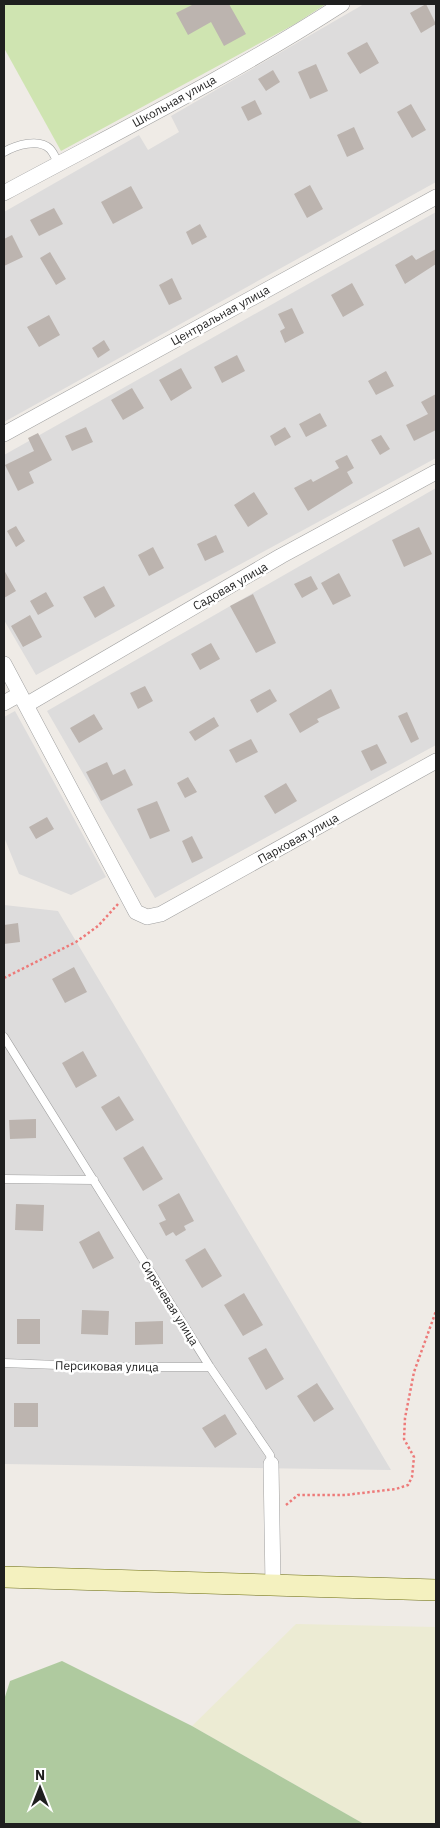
<svg xmlns="http://www.w3.org/2000/svg" width="440" height="1828" viewBox="0 0 440 1828" font-family="'IBM Plex Sans',sans-serif">
	<rect width="100%" height="100%" fill="#efebe6"/>
	<path fill="#dddcdc" d="M364,4h72v178l-432,240v-210l135,-77 9,15 31,-18 -8,-16z
		M436,212v246l-400,217 -32,-55v-165z
		M436,488v257l-281,153 -108,-187z
		M15,711l91,166 -35,18 -52,-21 -15,-37v-120z
		M4,905l54,6 333,559 -387,-6z"/>
	<path fill="#ecebd3" d="M296,1624l140,3v197h-72l-172,-98z"/>
	<path fill="#cfe4b1" d="M4,4h322l-31,20 -234,127 -57,-103z"/>
	<path fill="#afca9f" d="M62,1661l130,65 172,98h-360v-124l6,-19z"/>
	<path fill="#bcb4af" d="M194,4h35l17,30 -22,12 -13,-24 -23,13 -12,-22z
		M426,4l10,20 -15,9 -11,-20z
		M367,42l12,21 -19,11 -13,-21z
		M316,64l12,27 -18,8 -12,-27z
		M273,70l7,12 -14,9 -8,-12z
		M255,100l7,14 -14,7 -7,-14z
		M411,104l15,26 -14,8 -15,-26z
		M354,127l10,22 -17,8 -10,-22z
		M310,185l13,24 -16,9 -13,-24z
		M131,186l12,22 -30,16 -12,-22z
		M54,208l9,16 -24,12 -9,-16z
		M200,224l7,13 -15,8 -6,-13z
		M12,235l11,22 -19,9v-27z
		M436,249v15l-31,20 -10,-19 17,-10 4,5z
		M50,252l16,27 -10,6 -16,-27z
		M172,278l10,21 -13,6 -10,-20z
		M352,283l12,22 -21,12 -12,-22z
		M292,308l12,25 -19,10 -5,-12 5,-3 -7,-14z
		M49,315l11,20 -21,12 -12,-20z
		M104,340l6,10 -12,8 -6,-10z
		M237,355l8,16 -23,12 -8,-16z
		M181,368l11,20 -21,13 -12,-21z
		M386,371l8,15 -18,9 -8,-14z
		M132,388l12,20 -21,12 -12,-20z
		M436,394v36l-22,11 -8,-16 22,-11 -7,-12z
		M320,413l7,13 -21,11 -7,-13z
		M86,427l7,15 -21,9 -7,-15z
		M285,427l6,10 -16,9 -5,-10z
		M38,433l14,27 -23,12 5,11 -16,8 -13,-26 29,-14 -6,-13z
		M381,435l9,14 -10,6 -9,-15z
		M347,455l7,13 -7,4 6,11 -45,28 -14,-23 17,-9 2,3 26,-14 -4,-7z
		M254,492l14,22 -20,13 -14,-22z
		M16,526l9,15 -9,6 -9,-16z
		M419,527l13,27 -28,13 -12,-27z
		M216,535l8,17 -19,9 -8,-17z
		M153,547l11,21 -15,8 -11,-21z
		M4,570l12,21 -12,7z
		M339,573l12,23 -18,9 -12,-22z
		M311,576l7,13 -16,9 -8,-14z
		M104,586l11,20 -20,12 -12,-21z
		M46,592l8,14 -16,9 -8,-14z
		M253,594l23,49 -20,10 -26,-47z
		M30,615l12,22 -19,10 -12,-21z
		M211,643l9,16 -20,11 -9,-16z
		M145,686l8,15 -15,8 -8,-16z
		M270,689l7,12 -20,12 -7,-13z
		M331,689l9,19 -23,11 2,3 -19,11 -11,-19z
		M407,712l12,27 -8,4 -13,-27z
		M94,714l9,15 -24,14 -9,-15z
		M214,717l5,9 -24,15 -6,-9z
		M251,739l7,13 -22,11 -7,-13z
		M377,744l10,19 -16,8 -10,-20z
		M107,762l6,13 12,-6 8,16 -32,16 -15,-29z
		M188,777l9,15 -12,6 -8,-15z
		M286,783l11,18 -22,13 -11,-18z
		M157,801l13,30 -20,8 -13,-30z
		M47,817l7,12 -18,10 -7,-12z
		M192,836l11,22 -11,5 -10,-22z
		M18,923l2,19 -16,2v-19z
		M74,967l13,25 -22,11 -13,-24z
		M83,1051l14,25 -21,12 -14,-25z
		M119,1096l15,24 -18,11 -15,-24z
		M36,1119v19l-26,1 -1,-19z
		M143,1146l20,33 -20,12 -20,-33z
		M179,1193l15,28 -10,5 2,4 -10,6 -3,-4 -7,4 -7,-13 7,-3 -8,-15z
		M16,1204l28,1 -1,26 -28,-1z
		M99,1231l15,27 -21,11 -14,-27z
		M205,1248l17,28 -20,12 -17,-28z
		M244,1293l19,32 -20,11 -19,-31z
		M82,1310l27,1 -1,24 -27,-1z
		M17,1319h23v25h-23z
		M163,1321v23l-28,1v-23z
		M266,1348l18,31 -18,11 -18,-32z
		M317,1383l17,26 -20,13 -17,-26z
		M14,1403h24v24h-24z
		M225,1414l12,20 -22,14 -13,-20z"/>
	<g fill="none" stroke-linecap="round" stroke-linejoin="round">
		<g stroke="#a0a0a0" stroke-width="9">
			<path id="lane" d="M4,152c12,-7 35,-14 46,-3 4,4 6,11 9,15
				M4,1037l206,330 60,88 1,9
				M4,1179l90,1
				M4,1363l108,4h98"/>
		</g>
		<g stroke="#a0a0a0" stroke-width="16">
			<path id="street" d="M4,193c113,-61 230,-119 338,-189
				M4,434l432,-237
				M4,664l132,248 11,5 14,-3 275,-153
				M4,703l16,-9
				M26,705l255,-149 155,-84
				M271,1464l2,121"/>
		</g>
		<g stroke="#6b6c0f" stroke-width="22">
			<path id="secondary" d="M4,1577l432,13"/>
		</g>
		<path stroke="#ed7a79" stroke-width="2.5" stroke-dasharray="2.5 2.5" stroke-linecap="butt" d="M4,978l72,-36 22,-16 20,-22
			M286,1505l12,-10h47l51,-6 12,-4 4,-8 2,-20 -10,-18 1,-21 9,-46 22,-61"/>
		<use href="#lane" stroke="#fff" stroke-width="8"/>
		<use href="#street" stroke="#fff" stroke-width="15"/>
		<use href="#secondary" stroke="#f4f1bf" stroke-width="21"/>
	</g>
	<g text-anchor="middle" dominant-baseline="central" stroke-width="5" stroke-linejoin="round" paint-order="stroke">
		<g font-size="12" fill="#1f1f1f" stroke="#fff">
			<text transform="translate(174 101) rotate(-29)">Школьная улица</text>
			<text transform="translate(220 315) rotate(-29)">Центральная улица</text>
			<text transform="translate(230 586) rotate(-30)">Садовая улица</text>
			<text transform="translate(298 838) rotate(-29)">Парковая улица</text>
			<text transform="translate(170 1303) rotate(58)">Сиреневая улица</text>
			<text transform="translate(107 1366) rotate(1)">Персиковая улица</text>
		</g>
	</g>
	<rect width="440" height="1828" fill="none" stroke="#1f1f1f" stroke-width="10"/>
	<g transform="translate(40 1788)" stroke="#ffffff" stroke-width="4" paint-order="stroke">
	<path d="M0-4L9 19L0 12L-9 19Z" fill="#1f1f1f"/>
	<text y="-8" font-size="14" font-weight="bold" text-anchor="middle" fill="#1f1f1f">N</text>
	</g>
</svg>
